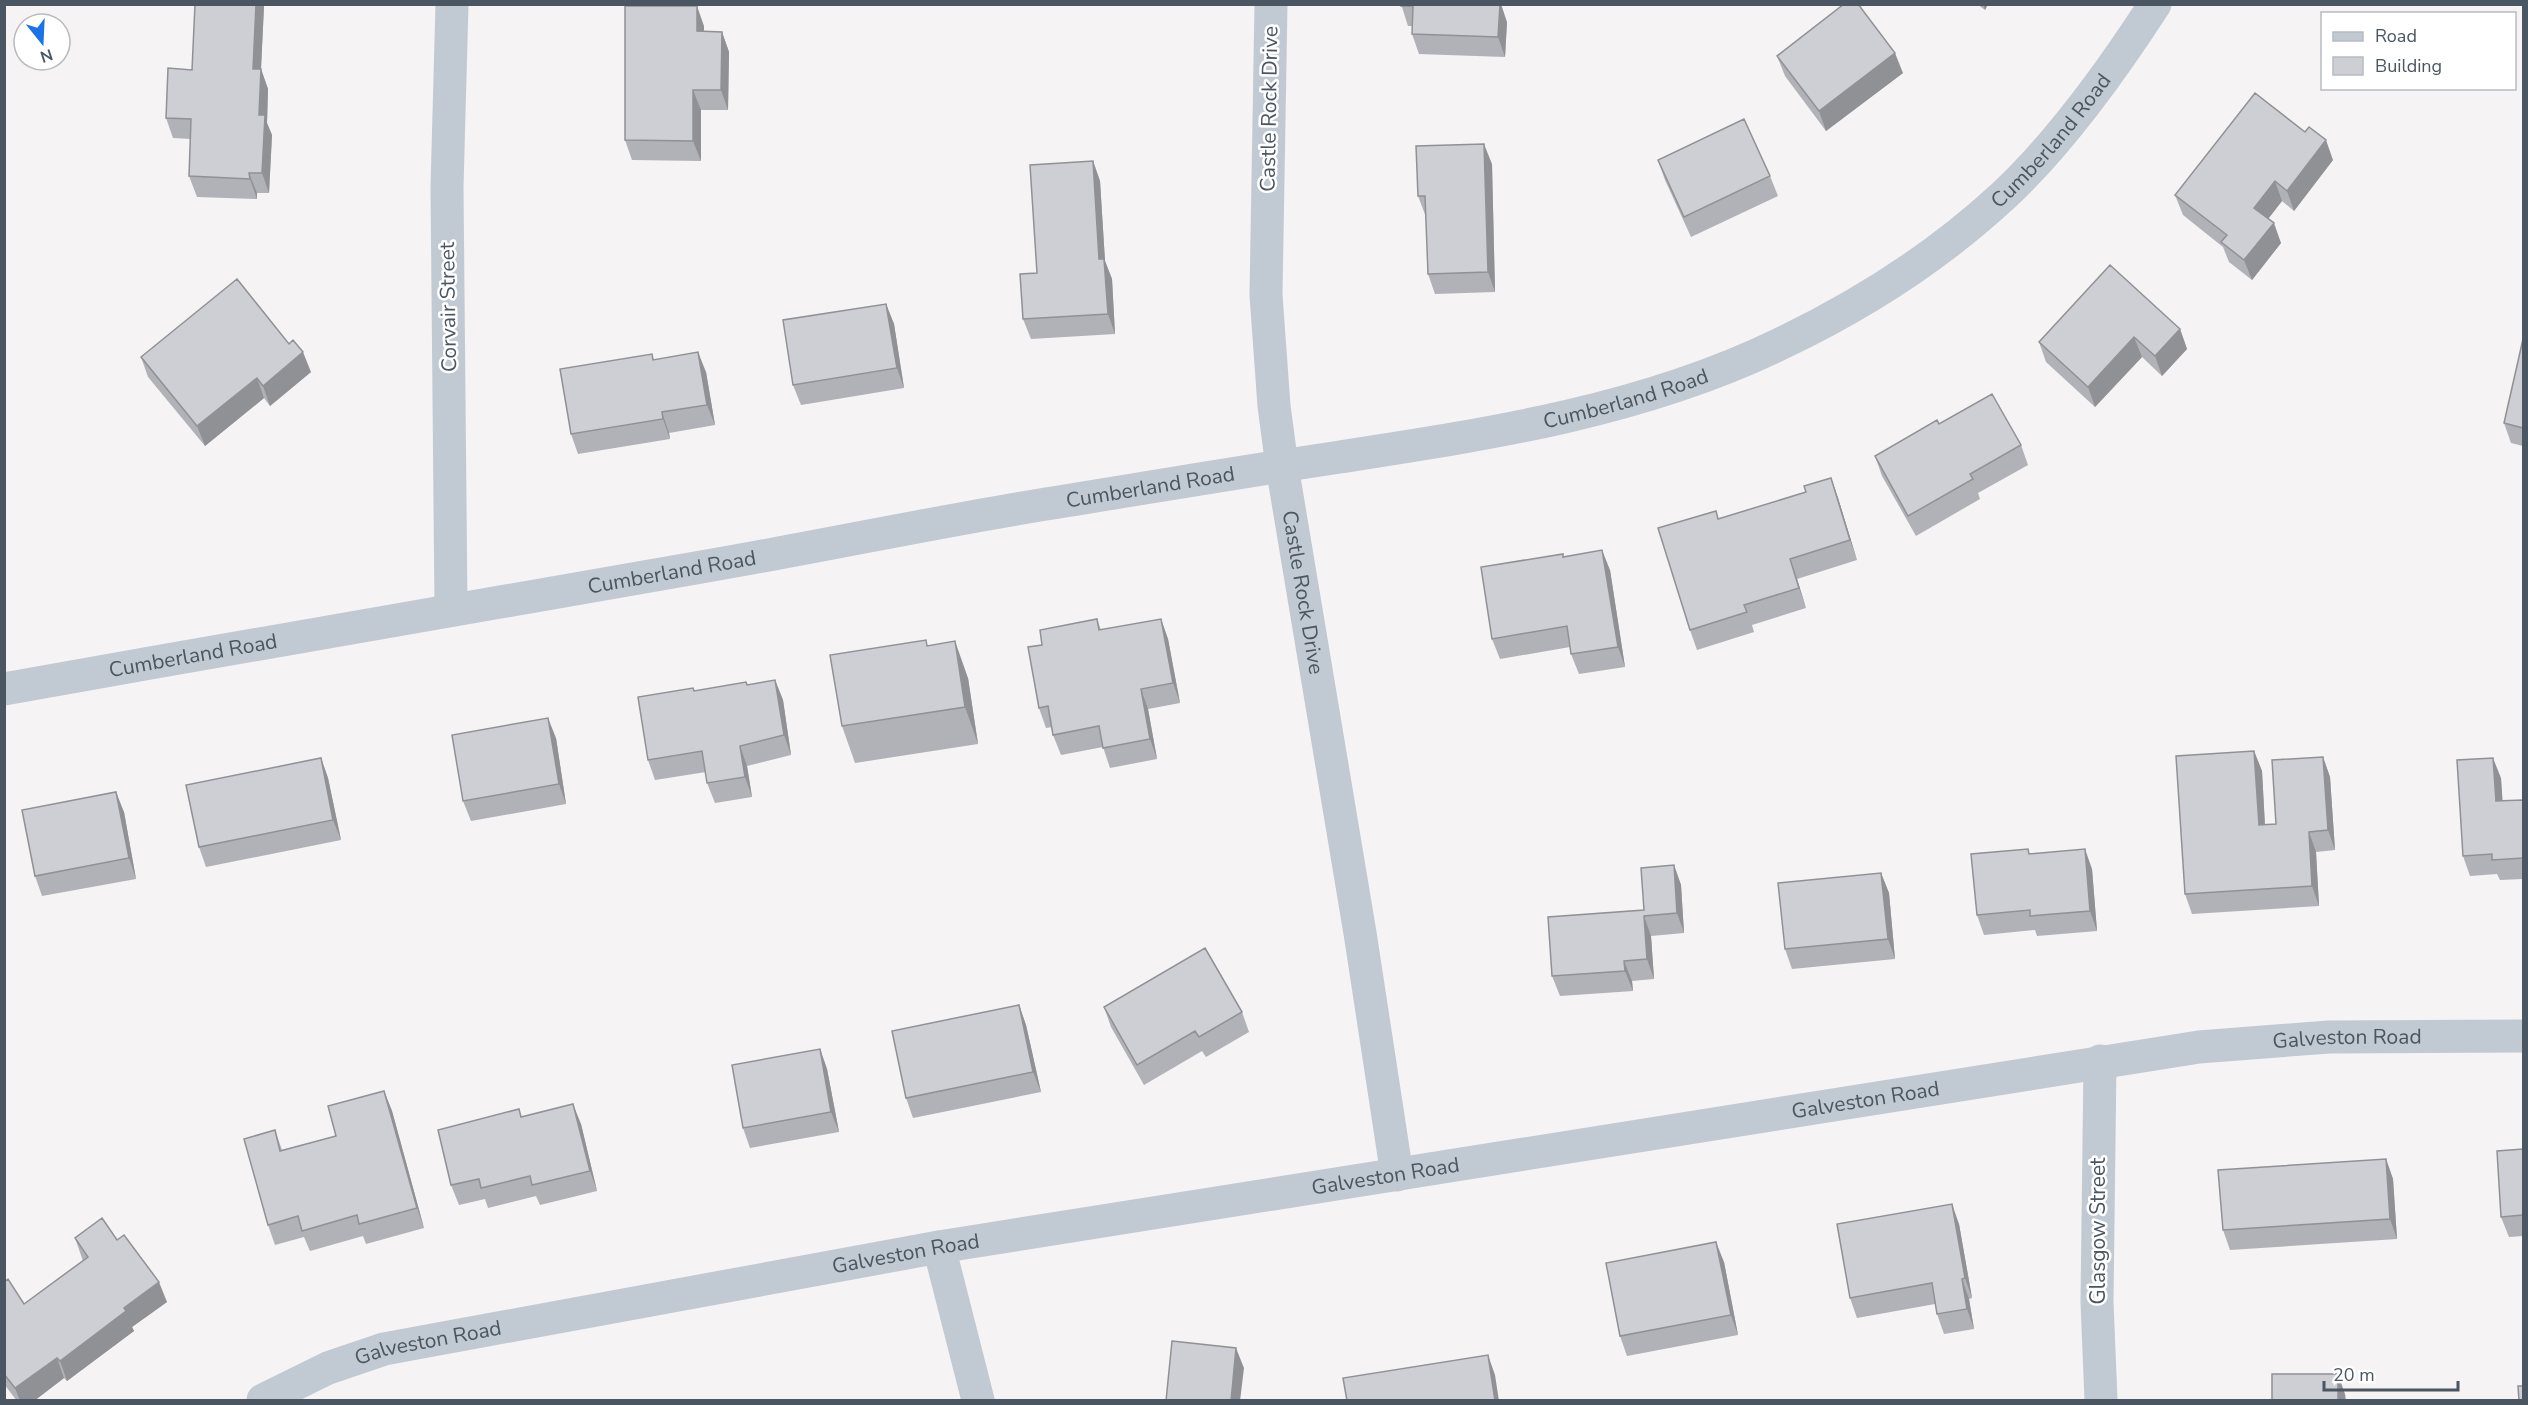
<svg xmlns="http://www.w3.org/2000/svg" width="2528" height="1405" viewBox="0 0 2528 1405" font-family="'Nunito Sans',sans-serif">
	<rect width="100%" height="100%" fill="#f5f3f3"/>
	<g fill="none" stroke-linecap="round" stroke-linejoin="round">
		<g stroke="#c1cad2" stroke-width="33">
			<path id="s1" d="M1271,4l-5,291 8,111 8,60 78,467 37,242"/>
			<path d="M451,609l-4,-422 5,-183"/>
			<path id="s2" d="M4,689c234,-42 468,-82 703,-123 111,-19 222,-43 333,-61 100,-16 200,-33 300,-48 149,-23 302,-46 440,-113 80,-38 157,-87 223,-148 57,-53 110,-127 152,-192"/>
			<path d="M2100,1061l-3,241 4,98"/>
			<path d="M939,1247l39,153"/>
			<path id="s3" d="M263,1400l65,-32 56,-19 555,-102 1260,-200 130,-10 195,-1"/>
		</g>
	</g>
	<path fill="#b0b2b7" d="M195,4h68l1,2 -3,63 7,20 -1,34 5,12 -3,58h-12v6l-60,-2 -8,-21 2,-37 -18,-1 -7,-20 26,-48z
		M1401,4l106,18 -2,35 -86,-3 -7,-20v-8h-4z
		M1977,4h11l-3,6z
		M704,26v5l18,1 7,20 -1,58h-27v51l-69,-1 -7,-20z
		M1777,56l126,17 -77,58 -41,-55z
		M1658,160l112,16 8,20 -87,41 -26,-57z
		M2333,160l-39,51 -12,-10 -14,18 13,24 -29,37 -23,-18 -6,-15 -40,-32 -8,-20z
		M1093,161l7,20 5,80 7,18 3,55 -84,5 -8,-20 14,-46z
		M1492,164l3,128 -60,2 -7,-20 -2,-57 -8,-21z
		M886,304l8,20 10,64 -103,17 -8,-20z
		M2180,329l7,20 -25,27 -20,-19 -47,50 -49,-45 -7,-20z
		M2523,339v107l-12,-3 -7,-20z
		M652,354l2,6 52,12 9,53 -46,8 1,6 -92,15 -7,-20z
		M141,357l170,15 -41,34 -6,-8 -59,48 -57,-69z
		M1939,424l82,21 7,20 -50,28 2,6 -64,37 -34,-60 -7,-20z
		M1831,478l7,20 19,62 -60,19 9,29 -54,17 2,7 -57,18 -7,-20 29,-111 87,-27z
		M1563,554l1,3 46,13 15,97 -46,7 -8,-20 -1,-7 -70,12 -8,-20z
		M1097,619l4,11 60,-11 7,20 12,64 -32,6 9,50 -47,9 -7,-21 -42,8 -8,-20 -1,-8 -6,1 -7,-20 3,-63z
		M928,646l40,32 10,66 -123,19 -13,-37z
		M775,680l8,20 8,55 -44,11 5,31 -37,6 -8,-20 -1,-11 -51,8 -7,-20 45,-72 1,3 52,-9 1,3z
		M556,738l10,66 -95,17 -8,-20z
		M2254,751l8,20 3,54 11,-1 47,-67 7,20 5,73 -19,2 3,54 -127,8 -7,-20z
		M321,758l7,20 13,62 -135,27 -7,-20z
		M2501,778l1,23 21,-1v79l-23,1 -3,-6 -27,2 -7,-20z
		M124,812l12,67 -94,17 -7,-20z
		M2030,853l62,16 5,62 -60,5 -2,-6 -51,5 -7,-20z
		M1674,865l7,20 3,48 -33,3 3,43 -22,2 1,10 -73,5 -8,-20 92,-66z
		M1881,873l8,20 6,66 -103,10 -7,-20z
		M1019,1005l7,20 15,67 -128,26 -7,-20z
		M1104,1007l138,5 7,20 -43,25 -4,-6 -58,34 -33,-58z
		M820,1049l7,20 12,63 -89,16 -7,-20z
		M384,1091l8,20 32,117 -58,16 -3,-8 -53,15 -6,-14 -29,8 -7,-20 7,-95 7,20 54,-14z
		M522,1116l59,8 16,67 -57,14 -4,-9 -48,12 -3,-9 -26,6 -8,-20z
		M2523,1149v87l-14,1 -8,-20z
		M2386,1159l7,20 4,60 -167,11 -7,-20z
		M1959,1224l13,74 -3,1 5,30 -30,5 -7,-20 -2,-10 -78,14 -7,-20z
		M75,1238l42,2 50,62 -35,25 2,4 -67,50 -3,-3 -30,23h-17l-13,-17v-102l20,22 59,-43z
		M1724,1262l14,73 -111,21 -7,-20z"/>
	<path fill="#909195" d="M256,4h7l1,2 -4,83 -7,-20z
		M1500,4h1l6,18 -2,35 -7,-20z
		M1983,4h5l-3,6z
		M697,6l7,20v25l-7,-20z
		M722,32l7,20 -1,58 -7,-20z
		M1895,53l8,20 -77,58 -7,-20z
		M261,69l7,20 -1,34 5,12 -3,58 -7,-20 -3,-58z
		M693,90l8,20v51l-8,-20z
		M2326,140l7,20 -39,51 -7,-20z
		M1484,144l8,20 3,128 -7,-20z
		M1093,161l7,20 5,80 7,18 3,55 -7,-20 -9,-55z
		M249,173l8,20v6l-7,-20z
		M2275,181l7,20 -21,27 -7,-20z
		M2274,223l7,20 -29,37 -8,-20z
		M886,304l8,20 10,64 -7,-20z
		M2180,329l7,20 -25,27 -7,-20z
		M2134,337l8,20 -47,50 -7,-20z
		M303,352l8,20 -41,34 -7,-20z
		M698,352l8,20 9,53 -8,-20z
		M257,378l7,20 -59,48 -8,-20z
		M662,412l7,21 1,6 -7,-20z
		M1831,478l7,20 19,62 -7,-20z
		M1602,550l8,20 15,97 -7,-20z
		M1790,559l7,20 9,29 -7,-20z
		M1161,619l7,20 12,64 -7,-20z
		M955,641l13,37 10,66 -13,-37z
		M775,680l8,20 8,55 -7,-20z
		M1141,689l7,20 9,50 -7,-20z
		M548,718l8,20 10,66 -7,-20z
		M740,746l7,20 5,31 -7,-20z
		M2254,751l8,20 4,75 -7,-21z
		M2323,757l7,20 5,73 -7,-20z
		M321,758l7,20 13,62 -8,-20z
		M2493,758l8,20 3,43 -8,-20z
		M116,792l8,20 12,67 -7,-21z
		M2309,832l7,20 3,54 -7,-20z
		M2085,849l7,20 5,62 -7,-20z
		M1674,865l7,20 3,48 -7,-20z
		M1881,873l8,20 6,66 -7,-20z
		M1644,916l7,20 3,43 -7,-20z
		M1624,961l8,20 1,10 -8,-20z
		M1019,1005l7,20 15,67 -8,-20z
		M820,1049l7,20 12,63 -8,-20z
		M384,1091l8,20 32,117 -7,-20z
		M573,1104l8,20 16,67 -7,-20z
		M2386,1159l7,20 4,60 -7,-20z
		M1952,1204l7,20 13,74 -7,-20z
		M1716,1242l8,20 14,73 -7,-20z
		M1962,1279l7,20 5,30 -7,-20z
		M159,1282l8,20 -35,25 2,4 -67,50 -7,-20 64,-53z
		M1236,1348l8,20 -4,33h-9z
		M1488,1355l7,20 4,26h-4z
		M57,1358l7,20 -30,23h-14l-5,-13z
		M2338,1374l7,20 1,7h-8z"/>
	<path fill="#cdcfd5" stroke="#909195" stroke-width="1.5" d="M195,4h61l-3,65h8l-2,46h6l-3,58h-13l1,6 -61,-3 2,-57 -25,-1 2,-50 24,2z
		M1401,4h99l-2,33 -86,-3 1,-28h-12z
		M1844,4h14l37,49 -76,58 -42,-55z
		M625,6h72v25l25,1 -1,58h-28v51l-68,-1z
		M2255,93l50,39 4,-5 17,13 -39,51 -12,-10 -21,27 20,15 -30,37 -23,-18 6,-7 -52,-40z
		M1744,119l26,57 -86,41 -26,-57z
		M1484,144l4,128 -60,2 -3,-78h-7l-2,-50z
		M1093,161l6,98h5l4,55 -85,5 -3,-45 17,-1 -7,-108z
		M2110,265l70,64 -25,27 -21,-19 -46,50 -49,-45z
		M237,279l52,65 4,-4 10,12 -40,34 -6,-8 -60,48 -56,-69z
		M886,304l11,64 -104,17 -10,-65z
		M2523,339v89l-19,-5z
		M698,352l9,53 -45,7 1,7 -92,15 -11,-65 92,-15 1,6z
		M1992,394l29,51 -51,29 3,5 -65,37 -33,-60 62,-36 2,4z
		M1831,478l19,62 -60,19 9,29 -55,17 3,7 -57,18 -32,-102 58,-17 2,8 88,-27 -2,-6z
		M1602,550l16,97 -47,7 -4,-28 -75,13 -11,-72 82,-13v3z
		M1097,619l2,11 62,-11 12,64 -32,6 9,50 -47,9 -4,-22 -46,9 -5,-29 -9,2 -11,-61 14,-2 -2,-15z
		M926,640l1,6 28,-5 10,66 -123,19 -12,-71z
		M775,680l9,55 -44,11 5,31 -38,6 -5,-32 -54,9 -10,-63 55,-9 1,3 52,-9 1,3z
		M548,718l11,66 -96,17 -11,-66z
		M2254,751l5,74 17,-1 -4,-64 51,-3 5,73 -19,2 3,54 -127,8 -9,-138z
		M321,758l12,62 -134,27 -13,-62z
		M2493,758l3,43 27,-1v58l-31,2v-6l-29,2 -6,-96z
		M116,792l13,66 -94,18 -13,-66z
		M2028,849l1,5 56,-5 5,62 -60,5v-6l-53,5 -6,-61z
		M1674,865l3,48 -33,3 3,43 -23,2 1,10 -73,5 -4,-59 96,-7 -3,-42z
		M1881,873l7,66 -103,10 -7,-66z
		M1205,948l37,64 -43,25 -4,-6 -58,34 -33,-58z
		M1019,1005l14,67 -127,26 -14,-67z
		M820,1049l11,63 -88,16 -11,-63z
		M384,1091l33,117 -58,16 -2,-9 -55,16 -4,-15 -30,9 -24,-86 31,-9 5,21 56,-15 -8,-30z
		M573,1104l17,67 -58,14 -2,-9 -49,12 -2,-9 -28,6 -13,-55 81,-21 2,8z
		M2523,1149v66l-22,2 -4,-66z
		M2386,1159l4,60 -167,11 -5,-60z
		M1952,1204l13,74 -3,1 5,30 -30,5 -5,-31 -82,15 -13,-74z
		M102,1218l15,22 7,-5 35,47 -35,26 2,3 -66,50 -3,-3 -42,30 -11,-14v-92l4,-3 16,25 64,-47 -13,-19z
		M1716,1242l15,73 -111,21 -14,-73z
		M1172,1341l64,7 -5,53h-65z
		M1488,1355l7,46h-148l-4,-23z
		M2272,1374h66v27h-66z
		M2518,1386h5v15h-4z"/>
	<g text-anchor="middle" dominant-baseline="central" stroke-width="5" stroke-linejoin="round" paint-order="stroke">
		<g font-size="21" fill="#4a5661" stroke="#fff">
			<text transform="translate(1269 109) rotate(-89)">Castle Rock Drive</text>
			<text stroke="none"><textPath href="#s2" startOffset="2154">Cumberland Road</textPath></text>
			<text transform="translate(448 307) rotate(-91)">Corvair Street</text>
			<text stroke="none"><textPath href="#s2" startOffset="1648">Cumberland Road</textPath></text>
			<text stroke="none"><textPath href="#s2" startOffset="1164">Cumberland Road</textPath></text>
			<text stroke="none"><textPath href="#s2" startOffset="678">Cumberland Road</textPath></text>
			<text stroke="none"><textPath href="#s1" startOffset="591">Castle Rock Drive</textPath></text>
			<text stroke="none"><textPath href="#s2" startOffset="192">Cumberland Road</textPath></text>
			<text stroke="none"><textPath href="#s3" startOffset="2120">Galveston Road</textPath></text>
			<text stroke="none"><textPath href="#s3" startOffset="1634">Galveston Road</textPath></text>
			<text stroke="none"><textPath href="#s3" startOffset="1148">Galveston Road</textPath></text>
			<text transform="translate(2098 1231) rotate(-90)">Glasgow Street</text>
			<text stroke="none"><textPath href="#s3" startOffset="662">Galveston Road</textPath></text>
			<text stroke="none"><textPath href="#s3" startOffset="176">Galveston Road</textPath></text>
		</g>
	</g>
	<rect width="2528" height="1405" fill="none" stroke="#4a5661" stroke-width="12"/>
	<rect x="2321" y="12" width="195" height="78" fill="#ffffff" stroke="#b7bbc0" stroke-width="1.5"/>
	<rect x="2333" y="32" width="30" height="9" fill="#c1cad2" stroke="#b7bbc0" stroke-width="1.5"/>
	<text x="2375" y="42" font-size="18" fill="#4a5661">Road</text>
	<rect x="2333" y="57" width="30" height="18" fill="#cdcfd5" stroke="#b7bbc0" stroke-width="1.5"/>
	<text x="2375" y="72" font-size="18" fill="#4a5661">Building</text>
	<g transform="translate(42 42) rotate(162)"><circle r="28" fill="#ffffff" stroke="#b7bbc0" stroke-width="1.5"/>
	<path d="M0-4.5L10 22L0 15L-10 22Z" fill="#1a73e8"/>
	<text y="-9" font-size="16" font-weight="bold" text-anchor="middle" fill="#4a5661">N</text>
	</g>
	<path d="M2324 1381v9h134v-9" fill="none" stroke="#4a5661" stroke-width="3"/>
	<text x="2333" y="1381" font-size="18" fill="#4a5661" stroke="#ffffff" stroke-width="4.5" paint-order="stroke">20 m</text>
</svg>
